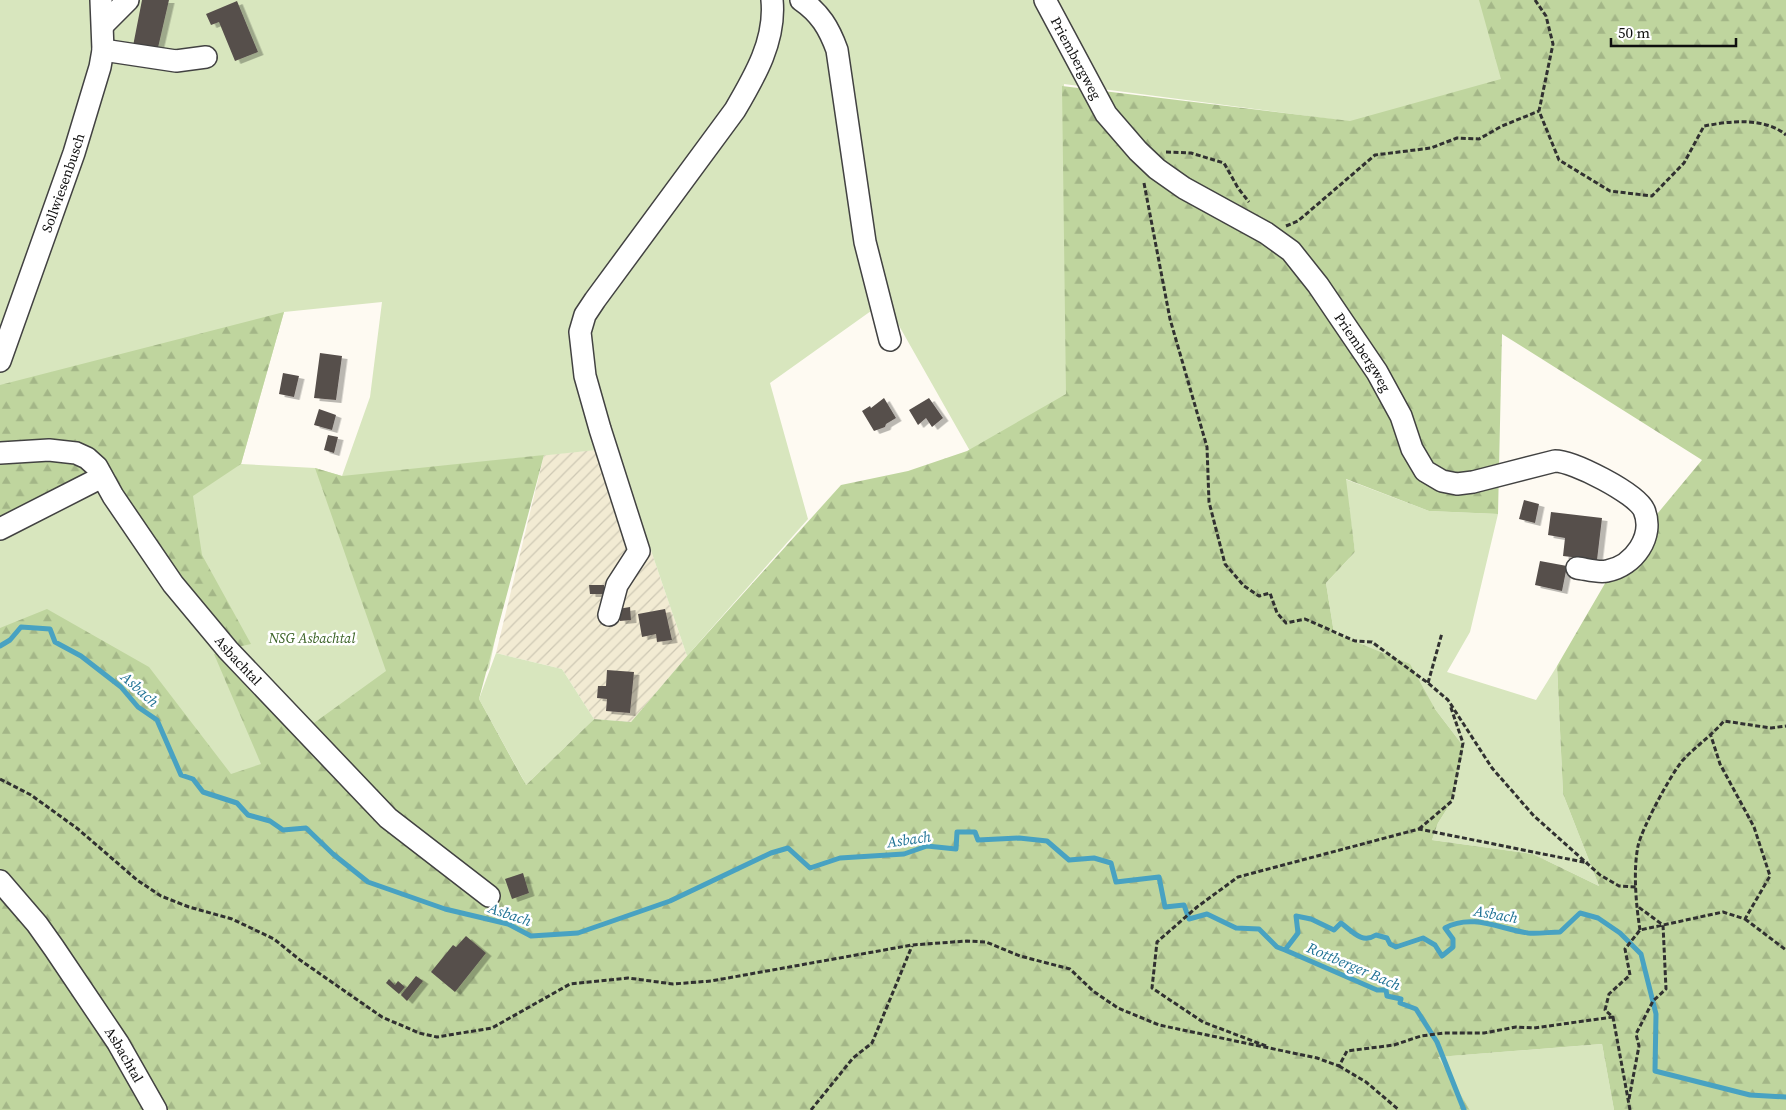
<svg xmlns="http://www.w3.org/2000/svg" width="1786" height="1110" viewBox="0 0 1786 1110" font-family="'Source Serif 4',serif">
	<defs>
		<pattern id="farmland-furrows" width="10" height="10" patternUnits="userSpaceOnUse" patternTransform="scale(1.25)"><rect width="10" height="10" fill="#f2ebd3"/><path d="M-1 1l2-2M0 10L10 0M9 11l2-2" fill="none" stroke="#cec8b4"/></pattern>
		<pattern id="forest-firs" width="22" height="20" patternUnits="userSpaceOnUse" patternTransform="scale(1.25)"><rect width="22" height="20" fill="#bfd59e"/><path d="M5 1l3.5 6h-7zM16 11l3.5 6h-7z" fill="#a3b687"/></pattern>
		<filter id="shadow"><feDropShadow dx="5.5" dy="3" stdDeviation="0" flood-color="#0004"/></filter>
	</defs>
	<rect width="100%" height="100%" fill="#fefaf2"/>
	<path fill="url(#farmland-furrows)" d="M616,448l71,208 -56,66 -37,-3 -32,-50 -66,-16 48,-198z"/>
	<path fill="#d8e6be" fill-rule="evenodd" d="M0,0h1483l22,80 -152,42 -289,-38 5,311 -99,56 -85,-150 -115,82 38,136 -121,137 -71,-208 -181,19 92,23 -38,178 -26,35 61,78 -45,-82 17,-46 66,16 32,50 -68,66 -101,116 -425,-264zM382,302l-12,95 -28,79 -27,-8 -74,-4 43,-152z
		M1345,479l84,32 69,3 -28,118 -23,40 89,28 21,-34 6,128 36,92 -66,-32 -101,-14 6,-17 14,-22 12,-54 -29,-38 -101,-76 -8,-50 29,-31z
		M1602,1044l12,66h-144l-33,-53z"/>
	<path fill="url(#forest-firs)" fill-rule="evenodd" d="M1479,0h307v1110h-172l-12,-66 -164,13 32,53h-1470v-482l47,-19 102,58 82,107 30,-10 -47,-110 4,-1 78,83 90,-65 -71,-203 27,8 202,-21 -65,244 47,86 68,-66 37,3 56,-66 154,-171 67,-14 59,-20 99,-57 -4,-308 288,35 151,-42zM1502,334l200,126 -84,101 -61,105 6,128 36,92 -66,-32 -101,-14 6,-17 14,-22 12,-54 -29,-38 -25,-45 -76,-31 -8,-50 29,-31 -9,-73 83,32 69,3z
		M284,312l-43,152 -48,32 9,59 49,89 -32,7 -129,-179 -90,48v-135z"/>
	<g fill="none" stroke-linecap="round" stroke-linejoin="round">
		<path stroke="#48a2c2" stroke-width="5" d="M0,646l10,-6 11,-13 29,2 5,13 26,14 40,31 17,20 19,13 24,55 12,4 10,13 34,11 11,12 22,6 13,9 23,-2 27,26 35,28 77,27 63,15 23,12 47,-3 92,-32 101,-48 17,-5 22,20 30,-10 64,-4 23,-8 29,3 1,-17h18l3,8 41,-2 28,3 22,19 25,-2 17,5 5,19 43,-5 6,30 19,-2 5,14 18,-5 29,14 23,1 18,18 8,3 13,-17 -2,-17 15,3 23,11 7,-7c12,9 21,21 35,12l11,3 3,6 6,3 27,-9 12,7 7,11 11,-9v-8l-8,-11c27,-15 55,1 83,5 10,1 22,-1 32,-1l20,-19 18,5 22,15 21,21 15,60 -1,57 95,24 36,2
			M1285,950l92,40h9l1,6 14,3 -1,4 16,6 21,33 27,68"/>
	</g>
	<path fill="#574f4c" filter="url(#shadow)" d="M142,0h27l-12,52 -24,-6z
		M237,1l21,51 -23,9 -16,-39 -8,3 -5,-11z
		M320,353l22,3 -6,44 -22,-2z
		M283,373l16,3 -5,21 -15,-3z
		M884,398l12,20 -10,6 -1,3 -11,4 -12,-20 8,-5 1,2z
		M929,398l14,20 -11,9 -6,-9 -8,7 -9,-15z
		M319,409l17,6 -4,15 -18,-5z
		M328,435l10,2 -4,16 -10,-3z
		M1524,500l15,4 -4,19 -16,-4z
		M1551,512l51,6 -5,42 -34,-4 2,-18 -17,-3z
		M1540,561l27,5 -5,25 -27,-6z
		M589,585h15v9h-14z
		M630,607l1,13 -11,1 -2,-12z
		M665,609l7,31 -15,2 -1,-8 -14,3 -4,-23z
		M607,670l27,2 -4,41 -24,-2 1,-12 -10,-1 1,-12h8z
		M523,873l6,20 -17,6 -7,-20z
		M466,936l20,17 -31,39 -24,-20 22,-27 3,2z
		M416,976l7,5 -16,20 -6,-6z
		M389,979l6,6 3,-4 7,6 -6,7 -13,-11z"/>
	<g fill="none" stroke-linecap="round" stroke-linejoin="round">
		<g stroke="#424242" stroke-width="24">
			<g id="minor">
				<path d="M801,0c19,13 28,28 36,50l28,192 25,98"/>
				<path id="s1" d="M1045,0l61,114 32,37 19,18 27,19 82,45 25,18 27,34 59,87 24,44 11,33 13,22 17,10 15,3 16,-2 82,-21c18,0 81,32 89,49 11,26 -10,56 -37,61 -9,2 -21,-2 -30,-3"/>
				<path d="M103,25l25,-25"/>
				<path d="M103,50l73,11 30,-4"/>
				<path id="s2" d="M0,361l74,-208 26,-86 3,-17 -2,-50"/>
				<path id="s3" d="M0,453l49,-3 27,3 11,5 10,9 16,29 60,88 55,66 160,168 101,78"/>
				<path d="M0,529l102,-52"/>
				<path d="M609,615l8,-30 22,-34 -39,-122 -15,-53 -5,-44 5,-17 10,-15 140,-190c20,-34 41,-70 37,-110"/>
				<path id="s4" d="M0,881l37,43 17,24 64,95 38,67"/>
			</g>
		</g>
		<path stroke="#313131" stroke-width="3" stroke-dasharray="5 2.5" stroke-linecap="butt" d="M1535,0l11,16 7,28 -14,67 20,49 51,31 42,5 32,-33 20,-37c26,-5 61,-9 82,9
			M1166,152l25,1 33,10 14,25 11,14
			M1144,183l26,136 37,128 2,55 16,62 19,22 15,10 11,-3 7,20 9,10 19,-4 50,22 17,1 56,41 20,17 44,68 42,48 66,59 19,11 17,1
			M1286,226l12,-5 77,-66 56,-7 26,-10 22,1 23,-13 37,-15
			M1428,683l14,-50
			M0,779l31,16 47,34 59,51 24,16 28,11 43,12 42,20 26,21 82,57 37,16 18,4 55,-9 78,-44 58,-6 45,6 38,-3 201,-36 55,-4 19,1 34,14 50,13 23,22 25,17 41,17 158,33 22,8 8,-15 47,-6 27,-9 23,-3h40l32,-6 18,1 79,-11
			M1419,829l33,-28 11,-58 -13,-38
			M1745,919l41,31
			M1640,930c-4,-25 -7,-59 -2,-84 4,-18 32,-70 44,-85 13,-14 29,-25 42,-40l47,7 15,-2
			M1266,1046l-63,-24 -51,-34 5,-46 40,-35 41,-30 181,-48 169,34
			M1339,1066l27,16 33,28
			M1629,1099l10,-53 -3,-12 17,-33 13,-12 -3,-64 -26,-19
			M811,1110l42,-52 19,-15 40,-97
			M1630,1110l-17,-93 -8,-7 4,-16 21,-19 -5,-26 15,-19 83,-18 22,7 25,-43 -16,-49 -34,-63 -9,-28"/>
		<use href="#minor" stroke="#fff" stroke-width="21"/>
	</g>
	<g text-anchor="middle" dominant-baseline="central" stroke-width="5" stroke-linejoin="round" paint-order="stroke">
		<g font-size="14" fill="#0f0f0f" stroke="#fff">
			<text stroke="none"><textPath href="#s1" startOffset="66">Priembergweg</textPath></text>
			<text stroke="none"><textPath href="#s2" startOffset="189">Sollwiesenbusch</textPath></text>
			<text stroke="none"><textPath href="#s1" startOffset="486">Priembergweg</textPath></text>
			<text stroke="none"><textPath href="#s3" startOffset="342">Asbachtal</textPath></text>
			<text stroke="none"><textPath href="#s4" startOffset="214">Asbachtal</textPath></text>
		</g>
		<g font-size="14" font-style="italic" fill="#396124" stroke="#fff">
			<text x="312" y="638">NSG Asbachtal</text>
		</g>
		<g font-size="15" font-style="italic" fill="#227496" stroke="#fff">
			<text transform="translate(140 689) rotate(42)">Asbach</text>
			<text transform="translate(909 839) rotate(-8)">Asbach</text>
			<text transform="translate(510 914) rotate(19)">Asbach</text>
			<text transform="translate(1496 914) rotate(10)">Asbach</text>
			<text transform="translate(1354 966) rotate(23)">Rottberger Bach</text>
		</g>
	</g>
	<path d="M1611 38v8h125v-8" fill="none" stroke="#0f0f0f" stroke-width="2.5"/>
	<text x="1618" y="38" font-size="15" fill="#0f0f0f" stroke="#ffffff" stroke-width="4" paint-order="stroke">50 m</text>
</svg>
